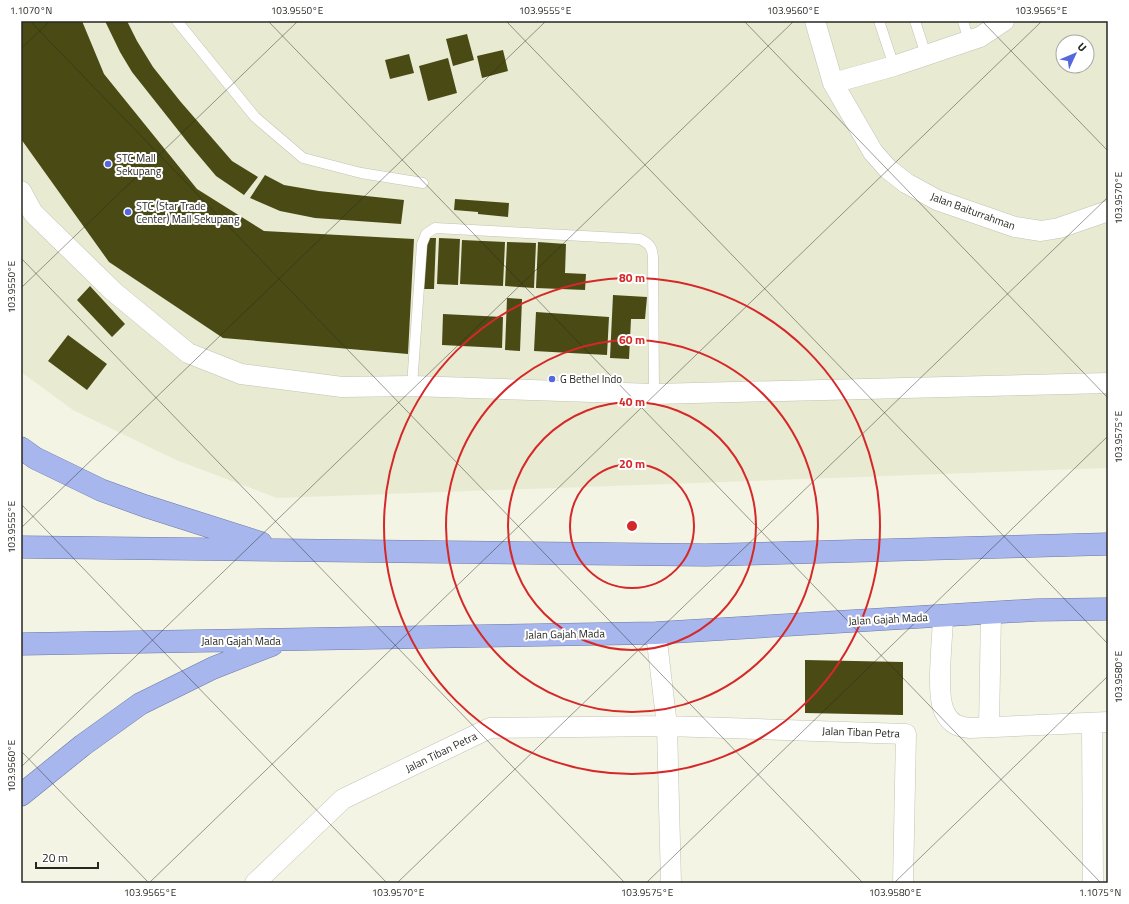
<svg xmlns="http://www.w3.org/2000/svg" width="1129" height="904" viewBox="0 0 1129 904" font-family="'Titillium Web',sans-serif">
	<rect width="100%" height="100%" fill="#f3f4e4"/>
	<path fill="#e9ead2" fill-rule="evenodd" d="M21,21h1087v447l-831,30 -101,-38 -103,-50 -52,-38zM1063,42h24v24h-24z"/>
	<path fill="#4a4b14" d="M21,21h61l22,53 93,115 67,42 150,8 -6,115 -185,-16 -114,-76 -88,-123z
		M105,21h22l10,20 16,26 27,34 52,60 26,16 -14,18 -28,-19 -27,-32 -57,-72 -12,-20z
		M467,34l7,26 -21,6 -7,-27z
		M503,50l5,21 -26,7 -5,-22z
		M409,54l5,19 -24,6 -5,-19z
		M448,58l9,35 -29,8 -9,-35z
		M265,175l19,10 35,6 85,9 -3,24 -86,-6 -35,-7 -30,-13z
		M455,199l54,4 -1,14 -30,-3v-2l-24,-2z
		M425,238h11l-2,51h-11z
		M439,238l21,1 -2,46 -21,-1z
		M462,240l43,2 -2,44 -43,-2z
		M507,242l29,1 -2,45 -29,-2z
		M538,242l28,2 -1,29 21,1 -1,16 -49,-2z
		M90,286l35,38 -13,13 -35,-37z
		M613,295l34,2 -2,22h-14l-2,40 -19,-1z
		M507,298l15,1 -2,52 -15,-1z
		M536,312l73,5 -2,38 -73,-4z
		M443,314l60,3 -1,31 -60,-3z
		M68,335l39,29 -20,26 -39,-29z
		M805,660l98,2v53l-98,-2z"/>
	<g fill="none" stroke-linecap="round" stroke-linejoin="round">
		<g stroke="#c2c3b4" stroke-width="11">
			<path id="service" d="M177,21l78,96 48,41 58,15 62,10
				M879,21l15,45
				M915,21l11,34
				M963,21l6,20
				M412,386l10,-142 4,-10 9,-6 205,11c10,5 12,8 13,18l1,137"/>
		</g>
		<g stroke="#c2c3b4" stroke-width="21">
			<path id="minor" d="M815,21l18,62 40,69 15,17 18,14 31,17 78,27 26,4 18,-3 49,-17
				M833,83l61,-17 86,-29 24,-16
				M21,191l12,22 81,79 74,61 53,21 101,13 70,-1 242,8 454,-11
				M943,615c0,23 -8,80 2,98 6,11 13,14 25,15l138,-6
				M656,633l11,93 239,8 -3,149
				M1092,723l1,160
				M989,727l2,-114
				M255,883l88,-84 147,-71 177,-2 4,157"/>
		</g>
		<g stroke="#6c78a4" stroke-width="23">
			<path id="trunk" d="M21,448l14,10 66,32 44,16 116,37
				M21,547l685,8 402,-11
				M21,644l635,-11 380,-23 72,-1
				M21,795l62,-50 57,-41 73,-36 59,-23"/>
		</g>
		<use href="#service" stroke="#fff" stroke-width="10"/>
		<use href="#minor" stroke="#fff" stroke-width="20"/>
		<use href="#trunk" stroke="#a8b6ee" stroke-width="22"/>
	</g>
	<path fill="none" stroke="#262721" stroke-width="1" stroke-opacity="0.45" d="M30,21l833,862M268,21l833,862M506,21l602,623M744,21l364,377M982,21l126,130M21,49l29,-28M21,258l604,625M21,288l277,-267M21,504l366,379M21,528l525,-507M21,751l128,132M21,767l773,-746M149,883l893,-862M397,883l711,-686M646,883l462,-447M894,883l214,-207"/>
	<g fill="none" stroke="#d62828" stroke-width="2">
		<circle cx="632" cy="526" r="62"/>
		<circle cx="632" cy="526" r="124"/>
		<circle cx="632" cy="526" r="186"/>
		<circle cx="632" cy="526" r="248"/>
	</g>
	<g fill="#5567dd" stroke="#fff" stroke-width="1.5">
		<circle cx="108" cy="164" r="4"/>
		<circle cx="128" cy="212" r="4"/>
		<circle cx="552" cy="379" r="4"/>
	</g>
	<g text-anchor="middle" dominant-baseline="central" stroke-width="4" stroke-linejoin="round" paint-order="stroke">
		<g font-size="11" fill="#262721" stroke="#fff" text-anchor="start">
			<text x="116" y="158">STC Mall<tspan x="116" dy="13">Sekupang</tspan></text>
			<text x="136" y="206">STC (Star Trade<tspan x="136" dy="13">Center) Mall Sekupang</tspan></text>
			<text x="560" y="379">G Bethel Indo</text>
		</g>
		<g font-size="11" fill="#262721" stroke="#fff">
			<text transform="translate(973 211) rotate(20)">Jalan Baiturrahman</text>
			<text transform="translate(888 619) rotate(-3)">Jalan Gajah Mada</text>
			<text transform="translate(565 634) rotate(-1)">Jalan Gajah Mada</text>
			<text x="241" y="641">Jalan Gajah Mada</text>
			<text transform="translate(861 732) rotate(2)">Jalan Tiban Petra</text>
			<text transform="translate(441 752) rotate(-26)">Jalan Tiban Petra</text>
		</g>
	</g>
	<circle cx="632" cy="526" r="6" fill="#d62828" stroke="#fff" stroke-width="2"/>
	<g font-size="12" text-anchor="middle" font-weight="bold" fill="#d62828" stroke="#fff" stroke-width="4" stroke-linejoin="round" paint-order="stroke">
		<text x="632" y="282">80 m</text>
		<text x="632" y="344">60 m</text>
		<text x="632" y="406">40 m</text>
		<text x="632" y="468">20 m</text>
	</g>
	<rect width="1129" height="904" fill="none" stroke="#ffffff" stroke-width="44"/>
	<g transform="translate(1075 54) rotate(46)"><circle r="19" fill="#ffffff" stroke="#a8a9a6"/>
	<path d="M0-3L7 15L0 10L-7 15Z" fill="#5567dd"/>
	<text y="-6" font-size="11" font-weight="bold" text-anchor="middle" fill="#262721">U</text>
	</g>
	<path d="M36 862v6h62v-6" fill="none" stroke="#262721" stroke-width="2"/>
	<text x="42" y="862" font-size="12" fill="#262721" stroke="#ffffff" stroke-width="3" paint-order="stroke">20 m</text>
	<rect x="22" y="22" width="1085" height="860" fill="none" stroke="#262721" stroke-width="1.5"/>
	<g font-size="10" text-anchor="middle" fill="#262721">
		<text x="31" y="14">1.1070°N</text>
		<text x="297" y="14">103.9550°E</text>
		<text x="545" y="14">103.9555°E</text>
		<text x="793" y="14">103.9560°E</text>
		<text x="1041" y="14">103.9565°E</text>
		<text transform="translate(1118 198) rotate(-90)" y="4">103.9570°E</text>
		<text transform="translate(11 287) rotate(-90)" y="4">103.9550°E</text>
		<text transform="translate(1118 437) rotate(-90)" y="4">103.9575°E</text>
		<text transform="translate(11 527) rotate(-90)" y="4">103.9555°E</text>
		<text transform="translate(1118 677) rotate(-90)" y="4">103.9580°E</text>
		<text transform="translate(11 766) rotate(-90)" y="4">103.9560°E</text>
		<text x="150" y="896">103.9565°E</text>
		<text x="398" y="896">103.9570°E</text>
		<text x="647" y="896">103.9575°E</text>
		<text x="895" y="896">103.9580°E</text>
		<text x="1100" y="896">1.1075°N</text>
	</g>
</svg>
